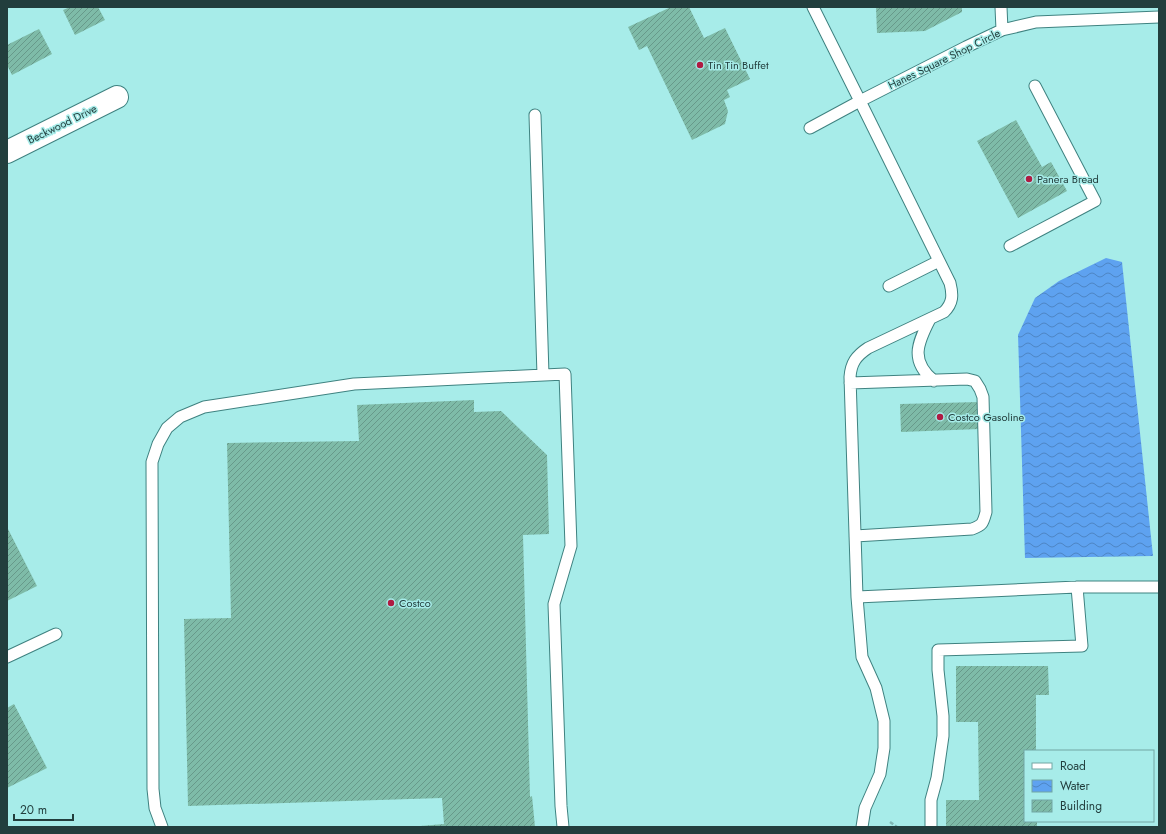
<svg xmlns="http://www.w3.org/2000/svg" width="1166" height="834" viewBox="0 0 1166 834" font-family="Jost,sans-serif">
	<defs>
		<pattern id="water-waves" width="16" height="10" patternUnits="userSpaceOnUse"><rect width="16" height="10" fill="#5ea2f0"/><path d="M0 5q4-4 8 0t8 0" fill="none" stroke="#4d85c4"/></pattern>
		<pattern id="building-hatch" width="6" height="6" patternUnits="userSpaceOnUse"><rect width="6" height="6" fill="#7ebba8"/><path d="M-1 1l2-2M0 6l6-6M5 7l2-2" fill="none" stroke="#67998a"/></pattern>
	</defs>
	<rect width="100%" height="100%" fill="#a7ece9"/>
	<path fill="url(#water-waves)" d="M1106,258l16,4 31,294 -128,2 -7,-223 17,-37 24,-17z"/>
	<path fill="url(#building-hatch)" d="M70,7h28l7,13 -30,15 -12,-25z
		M671,7h18l15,31 21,-10 25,51 -23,11 3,7 -6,3 4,11 -3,13 -33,16 -45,-94 -8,4 -11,-23z
		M876,7h86v5l-37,19 -48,2z
		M39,29l13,25 -40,21 -5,-10v-20z
		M1016,120l26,47 9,-5 16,29 -49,27 -41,-77z
		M474,400v12l27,-1 46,44 2,79 -26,1 7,262 2,-1 3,31h-115v-1l24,-2 -2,-26 -254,8 -4,-187 47,-1 -4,-175 132,-2 -2,-36z
		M979,402l1,27 -79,3 -1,-28z
		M7,527l30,59 -30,15z
		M956,666h92l1,29h-13v56h-11v70h12v6h-91v-27h33l-1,-78h-22z
		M14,704l33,64 -40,20v-80z"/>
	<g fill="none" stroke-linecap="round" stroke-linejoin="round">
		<g stroke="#3f8280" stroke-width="13">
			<path id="lane" d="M813,7l47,94 106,-54 36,-17 34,-8 123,-5
				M1001,7l1,23
				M535,115l8,260
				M810,128l50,-27 90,182c3,12 3,20 -6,29l-76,36c-12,8 -17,15 -18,29l7,220 5,60 14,31 8,33v27l-4,26 -15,34 -3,19
				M1010,246l85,-45 -60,-115
				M889,286l50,-25
				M930,319c-13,25 -20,42 4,62
				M850,383l117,-4 8,2 5,8 3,8 3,115c-3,11 -3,13 -14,17l-117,7
				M857,597l220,-10h82
				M7,657l49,-23
				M162,827l-7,-19 -2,-19 -1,-327 6,-18 9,-16 13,-11 24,-10 150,-23 211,-10 6,172 -17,58 7,202 2,21
				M931,827v-27l6,-22 6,-42v-20l-5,-46v-20l144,-4 -5,-59"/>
		</g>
		<g stroke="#3f8280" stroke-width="24">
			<path id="street" d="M7,152l110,-55"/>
		</g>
		<path stroke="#7fb8b5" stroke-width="2.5" stroke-dasharray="4 2" stroke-linecap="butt" d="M890,822l7,5"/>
		<use href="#lane" stroke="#fff" stroke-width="11"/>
		<use href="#street" stroke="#fff" stroke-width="22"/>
	</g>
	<g fill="#af1b42" stroke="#a7ece9" stroke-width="1.5">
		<circle cx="700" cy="65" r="4"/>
		<circle cx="1029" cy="179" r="4"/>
		<circle cx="940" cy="417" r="4"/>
		<circle cx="391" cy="603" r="4"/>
	</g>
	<g text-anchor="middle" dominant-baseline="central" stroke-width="3" stroke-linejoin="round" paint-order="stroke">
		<g font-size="11" fill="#223e3d" stroke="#a7ece9">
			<text transform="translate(944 59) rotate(-26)">Hanes Square Shop Circle</text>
			<text transform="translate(62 124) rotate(-26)">Beckwood Drive</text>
		</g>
		<g font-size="11" fill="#223e3d" stroke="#a7ece9" text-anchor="start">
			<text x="708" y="65">Tin Tin Buffet</text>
			<text x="1037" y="179">Panera Bread</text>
			<text x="948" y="417">Costco Gasoline</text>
			<text x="399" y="603">Costco</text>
		</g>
	</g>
	<rect width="1166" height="834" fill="none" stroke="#223e3d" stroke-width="16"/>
	<rect x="1024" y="750" width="130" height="72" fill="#a7ece9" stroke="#72a6a4"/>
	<rect x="1032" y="763" width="20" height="6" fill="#ffffff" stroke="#72a6a4"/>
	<text x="1060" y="770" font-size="12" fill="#223e3d">Road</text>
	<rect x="1032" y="780" width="20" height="12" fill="url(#water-waves)" stroke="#72a6a4"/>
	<text x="1060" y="790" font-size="12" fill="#223e3d">Water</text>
	<rect x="1032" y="800" width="20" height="12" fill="url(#building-hatch)" stroke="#72a6a4"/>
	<text x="1060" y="810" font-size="12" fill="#223e3d">Building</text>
	<path d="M14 814v6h59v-6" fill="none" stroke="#223e3d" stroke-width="2"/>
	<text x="20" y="814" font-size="12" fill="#223e3d" stroke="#a7ece9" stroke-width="3" paint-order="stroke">20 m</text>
</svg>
